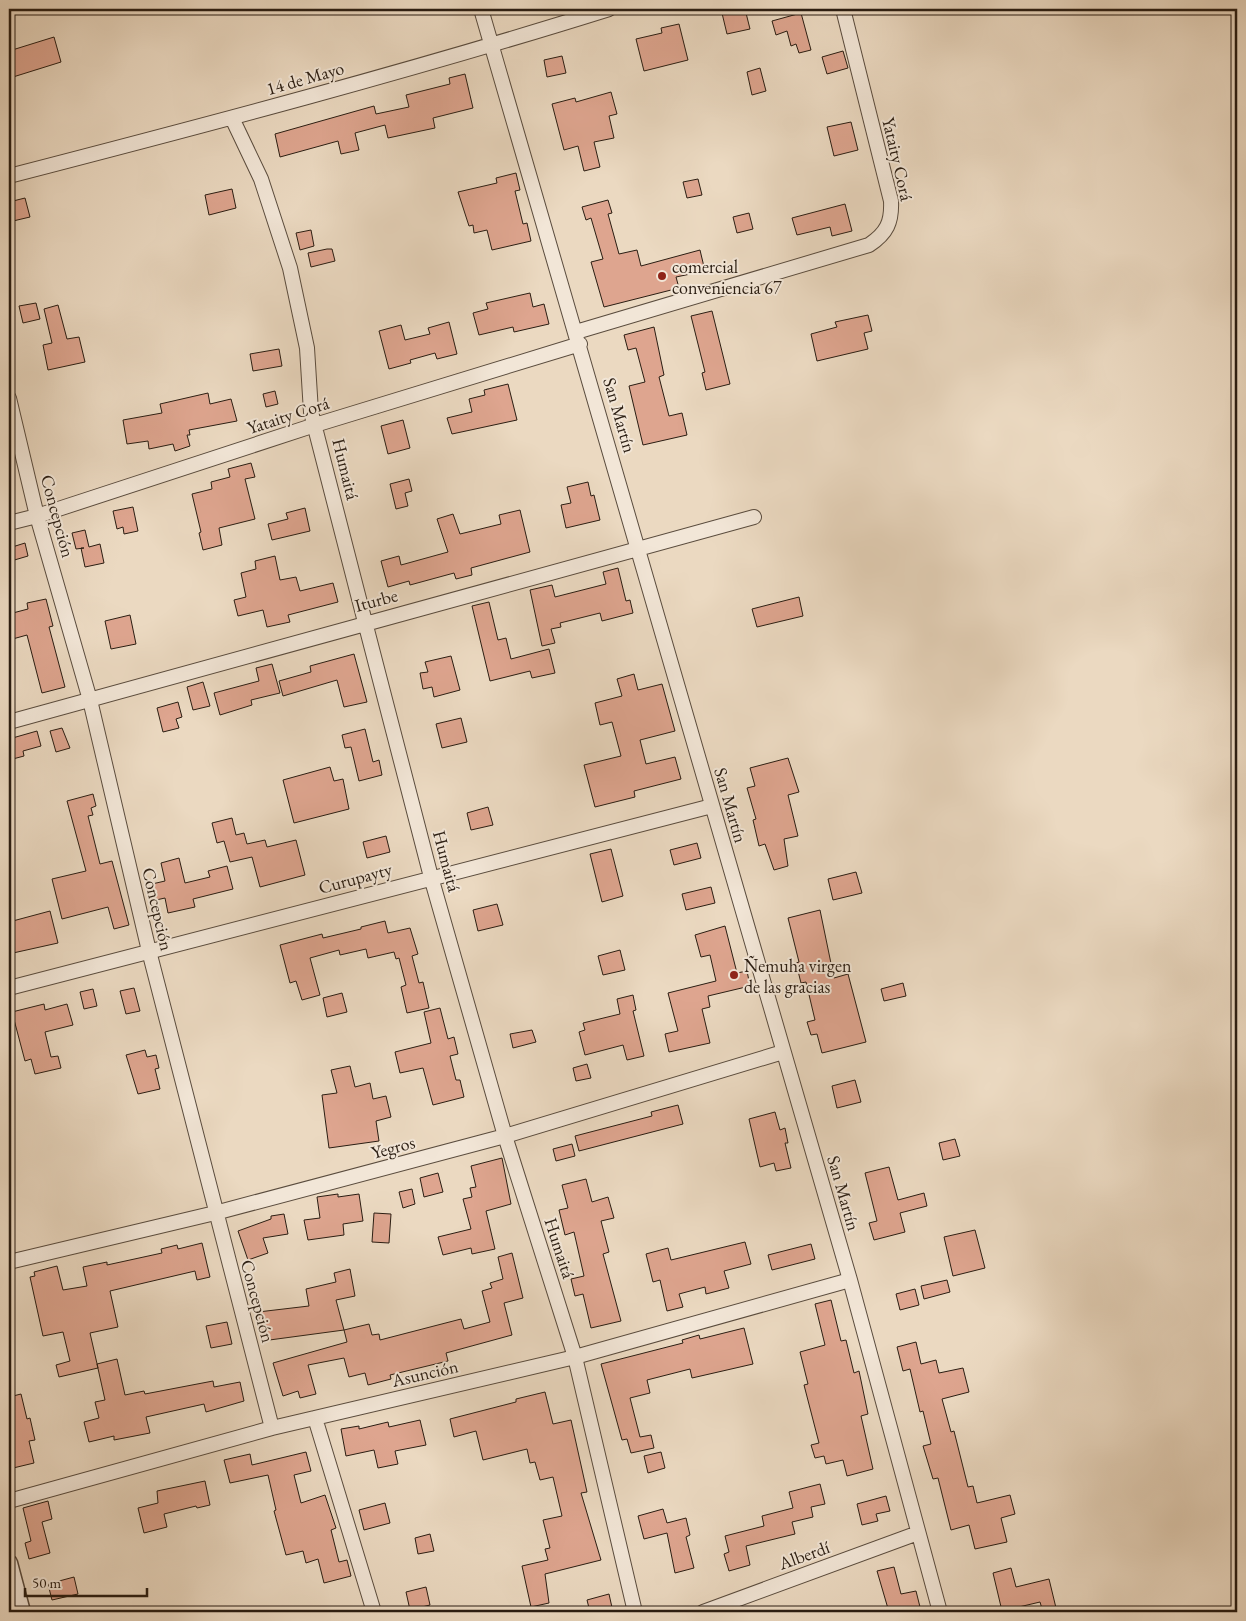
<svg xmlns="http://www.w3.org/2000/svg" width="1246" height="1621" viewBox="0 0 1246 1621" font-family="'EB Garamond',serif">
	<rect width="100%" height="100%" fill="#ebd9c1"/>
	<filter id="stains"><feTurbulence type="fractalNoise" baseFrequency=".004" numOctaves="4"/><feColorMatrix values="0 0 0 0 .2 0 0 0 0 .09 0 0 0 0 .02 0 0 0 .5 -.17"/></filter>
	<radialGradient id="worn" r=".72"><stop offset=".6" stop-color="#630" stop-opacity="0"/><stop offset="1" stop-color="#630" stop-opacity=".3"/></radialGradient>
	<path fill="#dea58f" stroke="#2a1d12" d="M721,9h24l5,20 -23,5z
		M801,13l10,37 -12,3 -3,-9 -5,2 -4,-15 -11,4 -4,-14z
		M679,24l9,36 -44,11 -8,-32 26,-6 -1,-5z
		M54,37l7,25 -48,15 -4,-12v-14z
		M843,51l5,17 -21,6 -5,-17z
		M562,56l4,17 -19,4 -3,-17z
		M760,68l6,23 -14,4 -5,-23z
		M465,74l8,34 -40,10 2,10 -47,10 -3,-13 -30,8 4,17 -18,4 -3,-13 -58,16 -5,-23 99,-28 2,8 33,-7 -3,-12 44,-11 -1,-6z
		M611,92l6,22 -8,2 5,22 -20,4 6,25 -16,4 -6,-25 -14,4 -12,-46 23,-6 1,4z
		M851,122l7,28 -24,6 -7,-29z
		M516,173l4,17 -5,1 8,33 4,-1 4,18 -39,9 -5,-20 -13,3 -1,-8 -4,1 -11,-34 39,-9 -1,-5z
		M698,179l4,16 -15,3 -4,-16z
		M232,189l4,19 -27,7 -4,-20z
		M25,198l5,19 -17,4 -4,-19z
		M608,200l4,13 -4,1 11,40 18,-4 4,16 59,-16 5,21 -29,6 3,11 -75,19 -13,-45 12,-3 -12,-41 -5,2 -4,-13z
		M845,204l7,27 -20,5 -2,-9 -33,8 -5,-17z
		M749,213l4,16 -16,4 -4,-16z
		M311,230l3,16 -14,4 -4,-17z
		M327,249h5l3,12 -24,6 -3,-14z
		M530,293l3,14 11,-3 5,20 -35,8 -1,-5 -34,8 -6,-22 15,-4 -2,-6z
		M36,303l4,16 -17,4 -4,-17z
		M58,305l9,34 12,-2 6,25 -37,8 -5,-25 9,-2 -8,-34z
		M712,311l18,73 -24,6 -4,-17 3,-1 -14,-56z
		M868,315l4,16 -8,2 4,16 -51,12 -6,-27 26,-7 -2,-5z
		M449,322l8,32 -20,5 -2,-6 -25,7 1,3 -22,6 -10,-38 22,-6 4,15 25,-6 -2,-6z
		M654,327l10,48 -5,2 10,39 13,-3 5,22 -44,10 -14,-59 16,-4 -9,-34 -8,2 -4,-15z
		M279,349l3,17 -29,5 -3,-17z
		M508,384l9,36 -65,14 -5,-16 25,-6 -3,-13 16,-4 -1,-5z
		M275,391l3,13 -12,3 -3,-13z
		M208,393l2,11 21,-5 6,22 -48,9 1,5h-3l3,11 -15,5 -2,-7 -24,5 -1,-8 -21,3 -4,-24 39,-7 -2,-9z
		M403,420l7,28 -22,6 -7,-28z
		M251,463l4,14 -10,2 10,40 -36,9 3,17 -19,5 -4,-17 2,-1 -9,-38 20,-5 -1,-7 19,-5 -2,-8z
		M409,479l3,12 -7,2 3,13 -12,3 -6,-25z
		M588,482l3,14 3,-1 6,25 -34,8 -5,-23 10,-2 -4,-16z
		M133,507l5,24 -14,3 -1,-7 -6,2 -4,-18z
		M305,508l5,23 -38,9 -4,-16 20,-5 -2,-6z
		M520,510l10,42 -59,16 1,7 -16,4 -2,-6 -44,12 -1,-4 -21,6 -7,-26 18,-5 2,9 47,-13 -11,-33 16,-5 7,20 41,-10 -2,-9z
		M85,530l4,17 11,-3 4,19 -19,4 -4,-19h3l-8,1 -4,-16z
		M25,543l3,13 -17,5 -2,-13z
		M275,556l5,24 16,-3 4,14 33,-8 5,19 -50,13 2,7 -23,5 -4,-17 -25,6 -4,-16 12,-3 -5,-24 15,-4 -1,-8z
		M618,568l8,33 4,-1 3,13 -31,8 -2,-8 -40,10 1,4 -10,2 4,14 -13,3 -12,-56 22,-5 3,12 51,-13 -3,-12z
		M799,597l4,19 -46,11 -5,-18z
		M46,599l7,27 -4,1 16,60 -23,6 -15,-58 -18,5v-26l19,-5 -1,-6z
		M489,602l9,38 8,-2 5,21 38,-10 6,24 -23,5 -2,-7 -40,10 -18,-75z
		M130,615l6,29 -25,5 -6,-28z
		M354,654l13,48 -23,5 -7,-27 -54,16 -4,-15 32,-9 -1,-6z
		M451,656l9,34 -26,7 -2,-10 -9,2 -3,-16 8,-1 -3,-10z
		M272,664l8,29 -29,7 1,5 -32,10 -6,-22 45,-12 -3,-13z
		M634,674l4,16 24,-6 13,47 -35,9 6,24 29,-7 6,22 -47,12 1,6 -40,10 -11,-42 37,-9 -9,-34 -12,3 -5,-22 27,-7 -5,-17z
		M203,682l7,24 -17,4 -6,-23z
		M178,702l4,15 -6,2 3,9 -16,4 -6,-24z
		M461,718l6,24 -25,6 -6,-24z
		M62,728l8,20 -14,4 -6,-21z
		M365,729l8,33 6,-2 3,15 -23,6 -8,-34 -6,1 -3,-13z
		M37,731l4,15 -18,5 1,5 -15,4v-21z
		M788,758l11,34 -11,3 10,41 -14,3 4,27 -14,4 -9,-26 -6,2 -6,-26 3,-1 -9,-31 8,-2 -5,-18z
		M330,767l4,14 9,-2 6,30 -55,14 -11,-43z
		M93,794l3,12 -5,2 2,7 -5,1 12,48 12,-3 17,64 -15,4 -6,-22 -46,12 -10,-40 34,-8 -19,-70z
		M488,807l5,18 -22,5 -4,-17z
		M232,818l4,17 8,-2 3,11 18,-4 2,7 29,-7 9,35 -45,12 -8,-30 -22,5 -6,-21 -7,2 -5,-20z
		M386,836l4,16 -23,6 -4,-16z
		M697,843l4,15 -27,7 -4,-15z
		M611,849l12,47 -21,6 -12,-48z
		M179,858l6,25 25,-6 -2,-6 19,-5 6,23 -40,10 2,8 -27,6 -3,-15 -9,2 -4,-16 13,-3 -4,-18z
		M856,872l6,21 -29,7 -5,-21z
		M711,887l4,16 -29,7 -4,-16z
		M497,904l6,21 -25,6 -5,-21z
		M820,910l14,68 14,-4 18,68 -44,11 -5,-19 -6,1 -4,-13 8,-2 -9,-38 -5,1 -5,-20 3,-1 -11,-44z
		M50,911l8,32 -45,10 -4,-16v-15z
		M385,921l3,12 22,-5 8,26 -6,2 7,27 4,-1 6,26 -22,5 -6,-26 5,-2 -7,-27 -3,1 -2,-7 -26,6 -2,-9 -26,6 -1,-5 -29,8 10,37 -18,5 -6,-19 -6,2 -10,-38 42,-11 1,4 38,-9v-2z
		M725,926l12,47 10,-2 3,15 -42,10 2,11 -8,2 8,34 -41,9 -4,-18 13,-3 -10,-38 48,-12 -6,-26 -9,2 -6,-22z
		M620,950l5,20 -22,5 -5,-19z
		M903,983l3,13 -22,5 -3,-12z
		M134,988l6,23 -14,3 -6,-23z
		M93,989l4,17 -13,3 -4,-17z
		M342,993l5,19 -20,5 -4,-19z
		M633,995l3,15 -3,1 11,45 -17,4 -4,-15 -38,10 -6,-23 6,-2 -2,-7 37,-9 -3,-15z
		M44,1004l1,6 22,-6 6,21 -28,7 6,25 7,-1 3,12 -26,6 -4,-15 -6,2 -13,-49z
		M440,1008l8,31 6,-2 4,17 -8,2 6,24h4l4,17 -31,8 -10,-37 -23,5 -5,-21 36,-9 -7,-31z
		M532,1030l4,12 -23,6 -3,-14z
		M145,1050l2,7 9,-2 3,13 -4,1 5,20 -22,5 -12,-39z
		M587,1064l4,14 -15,3 -3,-13z
		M350,1066l5,21 15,-4 3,16 13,-3 5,21 -15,4 3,20 -50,7 -7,-53 15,-2 -6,-23z
		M855,1080l6,22 -24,6 -5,-22z
		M678,1105l5,19 -104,27 -4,-15 77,-20 -1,-4z
		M775,1112l5,18 5,-2 3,15h-3l6,25 -15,3 -2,-8 -14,4 -11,-48z
		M955,1139l5,17 -17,4 -4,-17z
		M572,1144l3,12 -19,5 -3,-12z
		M502,1158l9,46 -25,7 9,38 -23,5 -1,-6 -28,7 -5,-18 33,-8 -8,-30 9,-2 -2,-9 6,-1 -5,-21z
		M889,1167l9,33 26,-7 3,13 -27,7 5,19 -31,8 -5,-17 8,-2 -12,-48z
		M438,1173l5,19 -19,5 -4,-19z
		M586,1179l6,23 16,-5 6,21 -13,3 8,31 -6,2 18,67 -30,7 -8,-34 -8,2 -4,-17 13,-3 -10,-44 -9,3 -6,-25 9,-2 -6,-23z
		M412,1189l3,15 -12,4 -4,-16z
		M338,1194v3l21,-3 4,27 -20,3 1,11 -36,5 -4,-20 16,-2 -3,-21z
		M374,1213l17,1 -2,29 -17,-1z
		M284,1214l4,20 -25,4 5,15 -20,7 -10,-29 33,-12v-3z
		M975,1230l10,38 -32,8 -9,-39z
		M745,1242l6,22 -27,7 5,17 -23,6 -1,-7 -26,7 4,13 -16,4 -7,-31 -7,2 -7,-28 22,-6 3,12z
		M202,1243l8,34 -13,3 -2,-9 -85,20 8,36 -28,6 8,35 -39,9 -3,-12 14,-4 -7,-29 -20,4 -13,-59 5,-1 -1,-4 23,-6 6,24 24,-4 -4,-19 24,-5v3l55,-12 -1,-4 16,-4 1,4z
		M811,1244l4,15 -43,11 -4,-15z
		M512,1253l11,45 -19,5 8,32 -66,18 2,8 -58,14 1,4 -23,6 -3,-12 -16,4 -5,-19 -36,7 8,29 -16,4 -2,-7 -15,5 -10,-33 74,-21 -3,-12 25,-6 3,11 7,-1 1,6 81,-21 3,10 26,-7 -8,-31 10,-3 -2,-5 13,-4 -5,-22z
		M350,1269l5,27 -19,4 8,30 -82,11 -4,-29 51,-6 -3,-17 30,-7 -2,-9z
		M947,1280l3,12 -26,7 -3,-13z
		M915,1289l4,16 -19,5 -4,-16z
		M831,1300l10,41 5,-1 8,33 5,-2 9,43 -7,2 12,53 -26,7 -4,-16 -17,4 -2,-8 -9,2 -4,-13 8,-2 -15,-58 4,-1 -8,-32 25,-7 -10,-41z
		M227,1322l5,22 -21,4 -5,-22z
		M744,1328l9,36 -61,14 -2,-9 -43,11 3,13 -20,5 10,39 11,-2 3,13 -23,5 -4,-14 -5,1 -21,-76 82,-21 -1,-3 17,-5 1,4z
		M916,1342l5,22 15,-4 3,13 24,-5 6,24 -27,7 9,33 3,-1 14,56 5,-1 4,17 33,-8 5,19 -14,4 6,24 -32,7 -6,-24 -18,5 -13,-52 -5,1 -10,-33 8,-2 -8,-33 -3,1 -10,-43 -7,2 -6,-24z
		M117,1359l8,36 19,-4 1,3 68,-13 1,6 26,-5 4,19 -38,11 -2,-8 -58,13 4,16 -36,7v-4l-25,6 -5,-20 15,-4 -4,-16 10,-2 -8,-36z
		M545,1392l8,32 18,-4 16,72 -6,1 20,67 -56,14 4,29 -18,4 -9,-41 26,-6 -3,-11 5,-1 -7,-28 19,-4 -9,-39 -13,3 -5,-18 -5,1 -3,-14 -44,11 -7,-29 -22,6 -4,-18 66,-17v-3z
		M21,1394l6,25 3,-1 5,22 -6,1 5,22 -25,6v-72z
		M420,1420l6,25 -31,6 3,13 -20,4 -4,-18 -28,6 -5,-27 18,-3v3l29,-7 1,5z
		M306,1452l5,19 -17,4 7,28 24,-8 11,33 -5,2 8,32 8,-2 4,16 -27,7 -6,-24 -12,4 -3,-12 -17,4 -12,-44 2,-1 -8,-35 -38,8 -6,-23 26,-6 2,11z
		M661,1452l4,16 -17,5 -4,-17z
		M205,1481l5,24 -13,3 -1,-2 -32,8 3,13 -23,6 -6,-25 20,-5 -1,-12z
		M820,1484l5,20 -14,3 2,10 -21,5 3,12 -49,12 4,19 -21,6 -5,-17 5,-2 -4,-16 39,-10 -2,-10 31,-8 -4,-16z
		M886,1496l4,15 -14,3 2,7 -16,4 -5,-21z
		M48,1501l4,18 -10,3 8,31 -21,6 -4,-16 6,-2 -8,-33z
		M385,1503l5,20 -26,7 -5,-20z
		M663,1509l4,14 19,-5 4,17 -4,2 8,31 -19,5 -8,-40 -23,6 -6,-23z
		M430,1534l4,17 -16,3 -3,-16z
		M894,1567l7,27 15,-3 4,16 -20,5h-11l-12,-41z
		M1011,1568l5,19 33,-8 8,33h-14l-3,-10 -38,9 -9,-38z
		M74,1577l4,17 -26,6 -4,-16z
		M426,1587l4,18 -20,5 -4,-18z
		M609,1594l4,18h-23l-3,-12z"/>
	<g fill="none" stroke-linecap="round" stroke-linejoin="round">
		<g stroke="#5a4c3e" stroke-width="16">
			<path id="minor" d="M481,9l369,1271 90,332
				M232,118l29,61 29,89 17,80 4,64 54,210 66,255 74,259 70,221 60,255
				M9,176c201,-52 402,-105 600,-167
				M576,332l293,-87c18,-12 23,-23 22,-44l-48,-192
				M9,398l28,118 53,184 59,251 123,477
				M9,523l28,-7 278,-91 265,-81
				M9,722l745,-205
				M9,988l703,-182
				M9,1262l206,-49 290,-77 278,-84
				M315,1418l59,194
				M9,1501l263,-73 303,-71 275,-77
				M703,1612l215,-79"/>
		</g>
		<g stroke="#5a4c3e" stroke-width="19">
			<path id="tertiary" d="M9,1563l13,49"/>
		</g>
		<use href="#minor" stroke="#f2e6d7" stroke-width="14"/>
		<use href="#tertiary" stroke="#f2e6d7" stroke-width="16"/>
	</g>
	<g fill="#8f2418" stroke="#f2e6d7" stroke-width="2">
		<circle cx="662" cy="276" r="5"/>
		<circle cx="734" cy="975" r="5"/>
	</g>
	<g text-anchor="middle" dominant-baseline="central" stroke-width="4" stroke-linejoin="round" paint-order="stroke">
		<g font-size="18" fill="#2a1d12" stroke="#f2e6d7">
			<text transform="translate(305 78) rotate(-16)">14 de Mayo</text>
			<text transform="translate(898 159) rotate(77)">Yataity Corá</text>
			<text transform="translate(288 415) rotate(-18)">Yataity Corá</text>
			<text transform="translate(620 415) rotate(74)">San Martín</text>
			<text transform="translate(346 469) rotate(76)">Humaitá</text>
			<text transform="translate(58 516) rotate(75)">Concepción</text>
			<text transform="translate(376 600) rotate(-15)">Iturbe</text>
			<text transform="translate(731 805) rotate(74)">San Martín</text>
			<text transform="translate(447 861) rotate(75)">Humaitá</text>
			<text transform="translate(355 878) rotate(-15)">Curupayty</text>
			<text transform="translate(158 909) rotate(77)">Concepción</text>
			<text transform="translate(393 1147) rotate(-15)">Yegros</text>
			<text transform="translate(844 1193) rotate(74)">San Martín</text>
			<text transform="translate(560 1248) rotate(72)">Humaitá</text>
			<text transform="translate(258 1301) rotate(75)">Concepción</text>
			<text transform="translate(425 1373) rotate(-13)">Asunción</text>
			<text transform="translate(804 1555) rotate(-20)">Alberdí</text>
		</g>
		<g font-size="18" fill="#2a1d12" stroke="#f2e6d7" text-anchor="start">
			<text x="672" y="266">comercial<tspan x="672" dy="21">conveniencia 67</tspan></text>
			<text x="744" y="965">Ñemuha virgen<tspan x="744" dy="21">de las gracias</tspan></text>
		</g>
	</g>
	<rect width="1246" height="1621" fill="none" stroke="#ebd9c1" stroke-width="30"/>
	<rect x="10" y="10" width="1226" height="1601" fill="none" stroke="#2a1d12" stroke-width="2.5"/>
	<rect x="15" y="15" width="1216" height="1591" fill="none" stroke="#2a1d12"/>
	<path d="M25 1588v8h122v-8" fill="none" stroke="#2a1d12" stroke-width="2.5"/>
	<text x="32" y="1588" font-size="15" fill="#2a1d12" stroke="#f2e6d7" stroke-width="4" paint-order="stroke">50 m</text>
	<rect width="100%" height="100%" filter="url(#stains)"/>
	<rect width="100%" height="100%" fill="url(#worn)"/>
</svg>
